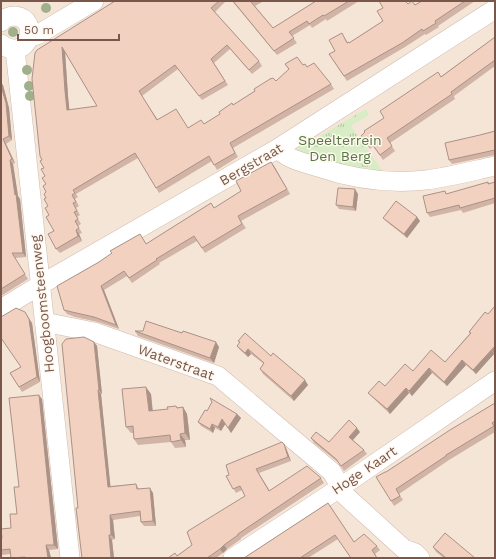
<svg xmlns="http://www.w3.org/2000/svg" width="496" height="559" viewBox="0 0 496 559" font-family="'Work Sans',sans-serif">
	<defs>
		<pattern id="grass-tufts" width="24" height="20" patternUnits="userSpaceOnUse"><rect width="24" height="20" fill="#d8ecc6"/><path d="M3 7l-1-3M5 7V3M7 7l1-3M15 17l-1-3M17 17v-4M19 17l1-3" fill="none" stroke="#b4c2a3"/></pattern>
	</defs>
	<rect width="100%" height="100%" fill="#fdf4e9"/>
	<path fill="#f5e5d7" d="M1,1h494v557h-494z"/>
	<path fill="url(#grass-tufts)" d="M366,109l3,6 -18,11 35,50 -94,-24z"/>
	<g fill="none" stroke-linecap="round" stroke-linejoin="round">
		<g stroke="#d0baad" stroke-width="20">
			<path id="minor" d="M1,22c3,-4 9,-6 14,-6 27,3 13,48 -14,28
				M29,37l8,-2 57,-34
				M15,49l55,509
				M277,149c4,3 8,6 12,8 9,5 20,7 29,10 35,12 72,17 108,13 23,-3 46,-9 69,-14
				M1,309l39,-24 237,-136 218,-140
				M44,322l50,10 124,44 114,96 5,9 1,8 66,60 11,4 5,5
				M233,558l105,-69 157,-108"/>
		</g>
		<use href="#minor" stroke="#fff" stroke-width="19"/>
	</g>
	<g fill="#a0b08c">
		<circle cx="46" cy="8" r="5"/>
		<circle cx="13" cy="32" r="5"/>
		<circle cx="27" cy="70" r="5"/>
		<circle cx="29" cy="86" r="5"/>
		<circle cx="30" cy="96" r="5"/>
	</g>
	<path fill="#d1b4a5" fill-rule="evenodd" d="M115,1h111l-11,11 44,49 3,5 -10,8 -22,-25 -16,14 14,22 -26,15 -24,-31 -36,27 16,24 30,8 16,-4 16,-10 13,-9 22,-14 15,-12 6,2 13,-11 -4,-6 18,1 28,19 3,5 -101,59 5,9 -21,13 -5,-9 -53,32 -21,-35 -62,36 2,3 -3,2 4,7 -3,2 4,7 -3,2 4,7 -3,2 4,7 -3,1 3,7 -22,12 -4,-4 -2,-18 -5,-16 -1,-9 -2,-8v-14l-14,-105zM65,52l32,54 -28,4 -1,-14z
		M232,1h32l-9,5 18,22 43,-27h43l-32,20 -1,-2 -14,9 -2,-3 -18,11 5,7 -20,12z
		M422,1h53l-37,25 1,1 -13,8 -1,-1 -20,13 -58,34 -18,-27 6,-3 10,-13 3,5h1l34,-22v-13l25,-4 7,1z
		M495,37v29l-41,30 1,3 -65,44 5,8 -12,9 -10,-14 -3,3 -9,-13 23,-18z
		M1,83l2,2 6,23 3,32 -6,4 9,19 -2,1 5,32 2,3 6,58 -11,1 13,21 -27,17z
		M495,131v24l-43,9 -3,-4 31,-25z
		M274,166l16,28 -49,27 5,7 -41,25 -8,-12 -38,22 1,1 -28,19 -5,-7 -23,14 15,39 -21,-7 -23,-5 -8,-3 -3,-4 35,-48 47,-18 69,-36 26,-17z
		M488,182l1,2 6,-2v21l-32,10 -2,-3 -31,7 -3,-4 20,-19z
		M358,194l-2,17 -17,-2 -3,-4z
		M417,217l3,4 -13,17 -20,-16 -4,-4z
		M485,312l10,42h-1l-18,20 -10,-9 -19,21 -15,-13 -20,23 -3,-3 -19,21 -18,-17 -4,-4 17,-7 28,-15 32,-9 25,-29 -1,-1z
		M32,323l8,59 -18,10 -12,-19 11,-6z
		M135,331l47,2 37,14 -5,16 -76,-27z
		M238,341l33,15 37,29 -14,16 -31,-27 -3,-5 4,-5 -13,-10 -3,3 -8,-7 -3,-4 3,-3z
		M94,342l3,4 5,48h-1l9,92 26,-2 3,5 14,4 3,33h-12l-3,-4 -1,-6 -27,4 2,19 -3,1 2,18h-32l-4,-50z
		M151,394l2,17 30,-4 4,7 3,26h-5l1,7 -11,1 -4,-6 -33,3 -4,-6 -1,-6h-2l-5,-6z
		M42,399l16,150 -9,1 2,8h-40l-1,-4 -8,1 -1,-1v-16h1l9,-10 6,-14 2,-27z
		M495,403v29l-46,28 -50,34 4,6 -9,6 -3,-5 -5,-29z
		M207,411l30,3 4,4 -10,15 -6,-10 -4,8 -6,-3 -2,5 -12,-7 -3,-4z
		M360,432l-7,8 11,10 3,4 -23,17 -5,-8 -25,-20 -3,-5 18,4z
		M286,448l5,13 -32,12 11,18 51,-13 3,5 -83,55v1l-14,10 -4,4 -7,5h-48l9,-2 15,-11 53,-49 -3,-6 -6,3 -10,-17z
		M328,503l26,39 23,4 3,4 -5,4 2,4h-26l-13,-19 -30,19h-64z
		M433,547l42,11h-31l-8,-6z"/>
	<path fill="#aa9286" d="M62,47l3,4 3,45 2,19 -3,-5 -2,-19z
		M1,83l2,2 6,23 3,32 -3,-4z
		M3,139l3,5 9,19 -3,-4z
		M10,160l3,4 5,32 2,3 6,58 -3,-4z
		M271,162l3,4 16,28 -3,-5z
		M355,189l3,5 -2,17 -3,-4z
		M417,217l3,4 -13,17 -3,-4z
		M76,230l3,4 3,7 -4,-5z
		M101,286l3,4 15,39 -3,-4z
		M25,312l7,11 8,59 -3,-5z
		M94,342l3,4 5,48 -3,-4z
		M216,342l3,5 -5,16 -4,-5z
		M495,346v8l-3,-4z
		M248,349l3,5 -3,3 -3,-4z
		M491,349l3,5 -18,20 -3,-4z
		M462,360l4,5 -19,21 -3,-4z
		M429,368l3,5 -20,23 -3,-5z
		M305,380l3,5 -14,16 -3,-5z
		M146,387l5,7 2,23 -4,-6z
		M406,388l3,5 -19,21 -3,-5z
		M98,390l3,4 10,97 -3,-4z
		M39,395l3,4 16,150 -4,-4z
		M183,407l4,7 3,26 -5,-7z
		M237,414l4,4 -10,15 -3,-5z
		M222,419l4,4 -5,8 -3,-4z
		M212,424l3,4 -2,5 -3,-4z
		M357,428l3,4 -8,9 -3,-4z
		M180,434l5,6 1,7 -5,-7z
		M284,444l2,4 5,13 -3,-4z
		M150,488l3,5 3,33 -3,-5z
		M110,515l3,5 2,19 -4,-4z
		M109,535l3,5 2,18h-3z
		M46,545l3,5 2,8h-3z
		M224,545l3,4 -4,4 -3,-4z"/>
	<path fill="#f3d1c0" stroke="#aa9286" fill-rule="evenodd" d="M115,1h104l-8,7 48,53 -10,9 -22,-25 -16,14 14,22 -26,15 -24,-31 -36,26 18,29 19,-11 12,19 13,-8 3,4 16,-10 -1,-2 13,-9 1,2 22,-14 -1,-2 16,-10 3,-1 3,3 13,-12 -4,-5 12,-7 6,8 2,-1 2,3 7,-4 17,21 -101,59 5,10 -21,12 -5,-9 -53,32 -21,-35 -62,37 2,3 -3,2 4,7 -3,1 4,8 -3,1 4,7 -3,2 4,7 -3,2 2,6 -22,13 -8,-15 6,-3 -8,-14 3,-2 -4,-7 3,-2 -4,-7 2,-1 -2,-4 2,-2 -3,-6 3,-2 -4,-6 3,-2 -4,-7 3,-1 -4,-7 2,-1 -2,-4 -8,-77 3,-26 2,-3zM62,47l35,59 -30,4 -2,-19z
		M233,1h20l-2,1 22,26 43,-27h33l-25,15 -1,-1 -14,9 -2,-3 -18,11 5,6 -20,13z
		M379,1h26l3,3 4,-3 3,4 7,-4h43l-30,20 1,2 -13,8 -1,-2 -20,14 -58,33 -15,-22 6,-3 -6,-11 13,-7 5,10 2,-1v1l34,-22 -6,-10 6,-3z
		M495,37v23l-44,32 1,2 -65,44 5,8 -12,9 -10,-14 -4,3 -5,-8 4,-4 -1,-1 20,-13 -4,-7 58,-39 3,5z
		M1,86l5,17 3,33 -6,3 9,20 -2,1 5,35 1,-1 7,59h-11l13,21 -24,15z
		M495,131v19l-46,10 -4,-17 35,-8z
		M271,162l16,27 -49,27 4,8 -40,24 -8,-12 -38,23 1,1 -28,18 -5,-7 -23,15 15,39 -22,-8 -22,-5 -8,-2 -7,-24 42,-24 13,-9 -2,-2 30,-17 6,10 65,-41 3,5 27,-17 -5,-10z
		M488,182v2l7,-2v16l-35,10 -1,-3 -32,8 -4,-17 22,-5 1,3z
		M338,188l17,1 -2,18 -17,-2z
		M396,201l21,16 -13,17 -21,-16z
		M495,306v40l-22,24 -11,-10 -18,22 -15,-14 -20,23 -3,-3 -19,21 -19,-16 11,-12 6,5 20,-22 8,7 18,-21 14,12 26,-29 -2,-1 16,-20 3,2z
		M16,308l9,4 4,7 8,58 -18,10 -9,-14 11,-6 -20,-29v-21z
		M146,321l36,12 1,-2 33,11 -6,16 -75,-27h8z
		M245,333l26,23 2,-3 32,27 -14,16 -31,-27 4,-6 -16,-14 -3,4 -8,-7 3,-4 -2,-1z
		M84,337l10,5 5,48h-1l10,97 28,-3 1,5 13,-1 3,33 -12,1 -1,-11 -30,4 1,20h-2l2,23h-29l-6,-50h2l-16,-164 4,-5z
		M146,387l3,24 19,-2 -1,-2 9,-1 1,2 6,-1 2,26 -5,1 1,6 -10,2 -1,-7 -36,4 -1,-13 -7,1 -4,-38z
		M39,395l15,150h-8l2,13h-23v-1l-14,1 -1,-9 -9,1v-12h1l-1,-9 10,-1 -1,-14h7l-3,-27h5l-10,-89z
		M210,398l27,16 -9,14 -6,-9 -4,8 -6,-3 -2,5 -12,-7 7,-12 2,1 5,-9z
		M495,403v18l-3,2 2,3 -48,29v1l-50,33 4,7 -9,5 -15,-24 9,-5h1l64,-42z
		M349,420l8,8 -8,9 15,13 -23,16 -5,-7 -25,-21 5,-6 13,10z
		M282,442l2,2 4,13 -32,12 13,22 38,-25 14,12 -83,56v1l-14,10 -4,4 -13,9h-39l7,-5 2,3 15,-11 -5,-13h1v-1l57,-35 -5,-10 -7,3 -7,-13 3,-1 -3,-10z
		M328,503l26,39 10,-8 13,12 -5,4 5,8h-26l-16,-23 -35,23h-56z
		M445,533l30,25h-29l-13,-11z"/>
	<g text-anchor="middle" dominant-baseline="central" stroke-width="3" stroke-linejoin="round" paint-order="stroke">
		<g font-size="14" fill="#547940" stroke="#fff8f0">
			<text x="340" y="140">Speelterrein<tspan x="340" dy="16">Den Berg</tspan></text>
		</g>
		<g font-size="14" fill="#79584b" stroke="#fff8f0">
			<text transform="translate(251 164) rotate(-30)">Bergstraat</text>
			<text transform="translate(42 304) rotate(-96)">Hoogboomsteenweg</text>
			<text transform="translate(176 362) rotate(20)">Waterstraat</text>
			<text transform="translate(364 470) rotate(-34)">Hoge Kaart</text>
		</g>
	</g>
	<rect width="496" height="559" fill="none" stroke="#79584b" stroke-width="4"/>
	<path d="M18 34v6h101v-6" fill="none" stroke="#79584b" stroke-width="2"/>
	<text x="24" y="34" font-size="12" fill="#79584b" stroke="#fff8f0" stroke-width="3" paint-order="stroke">50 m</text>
</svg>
